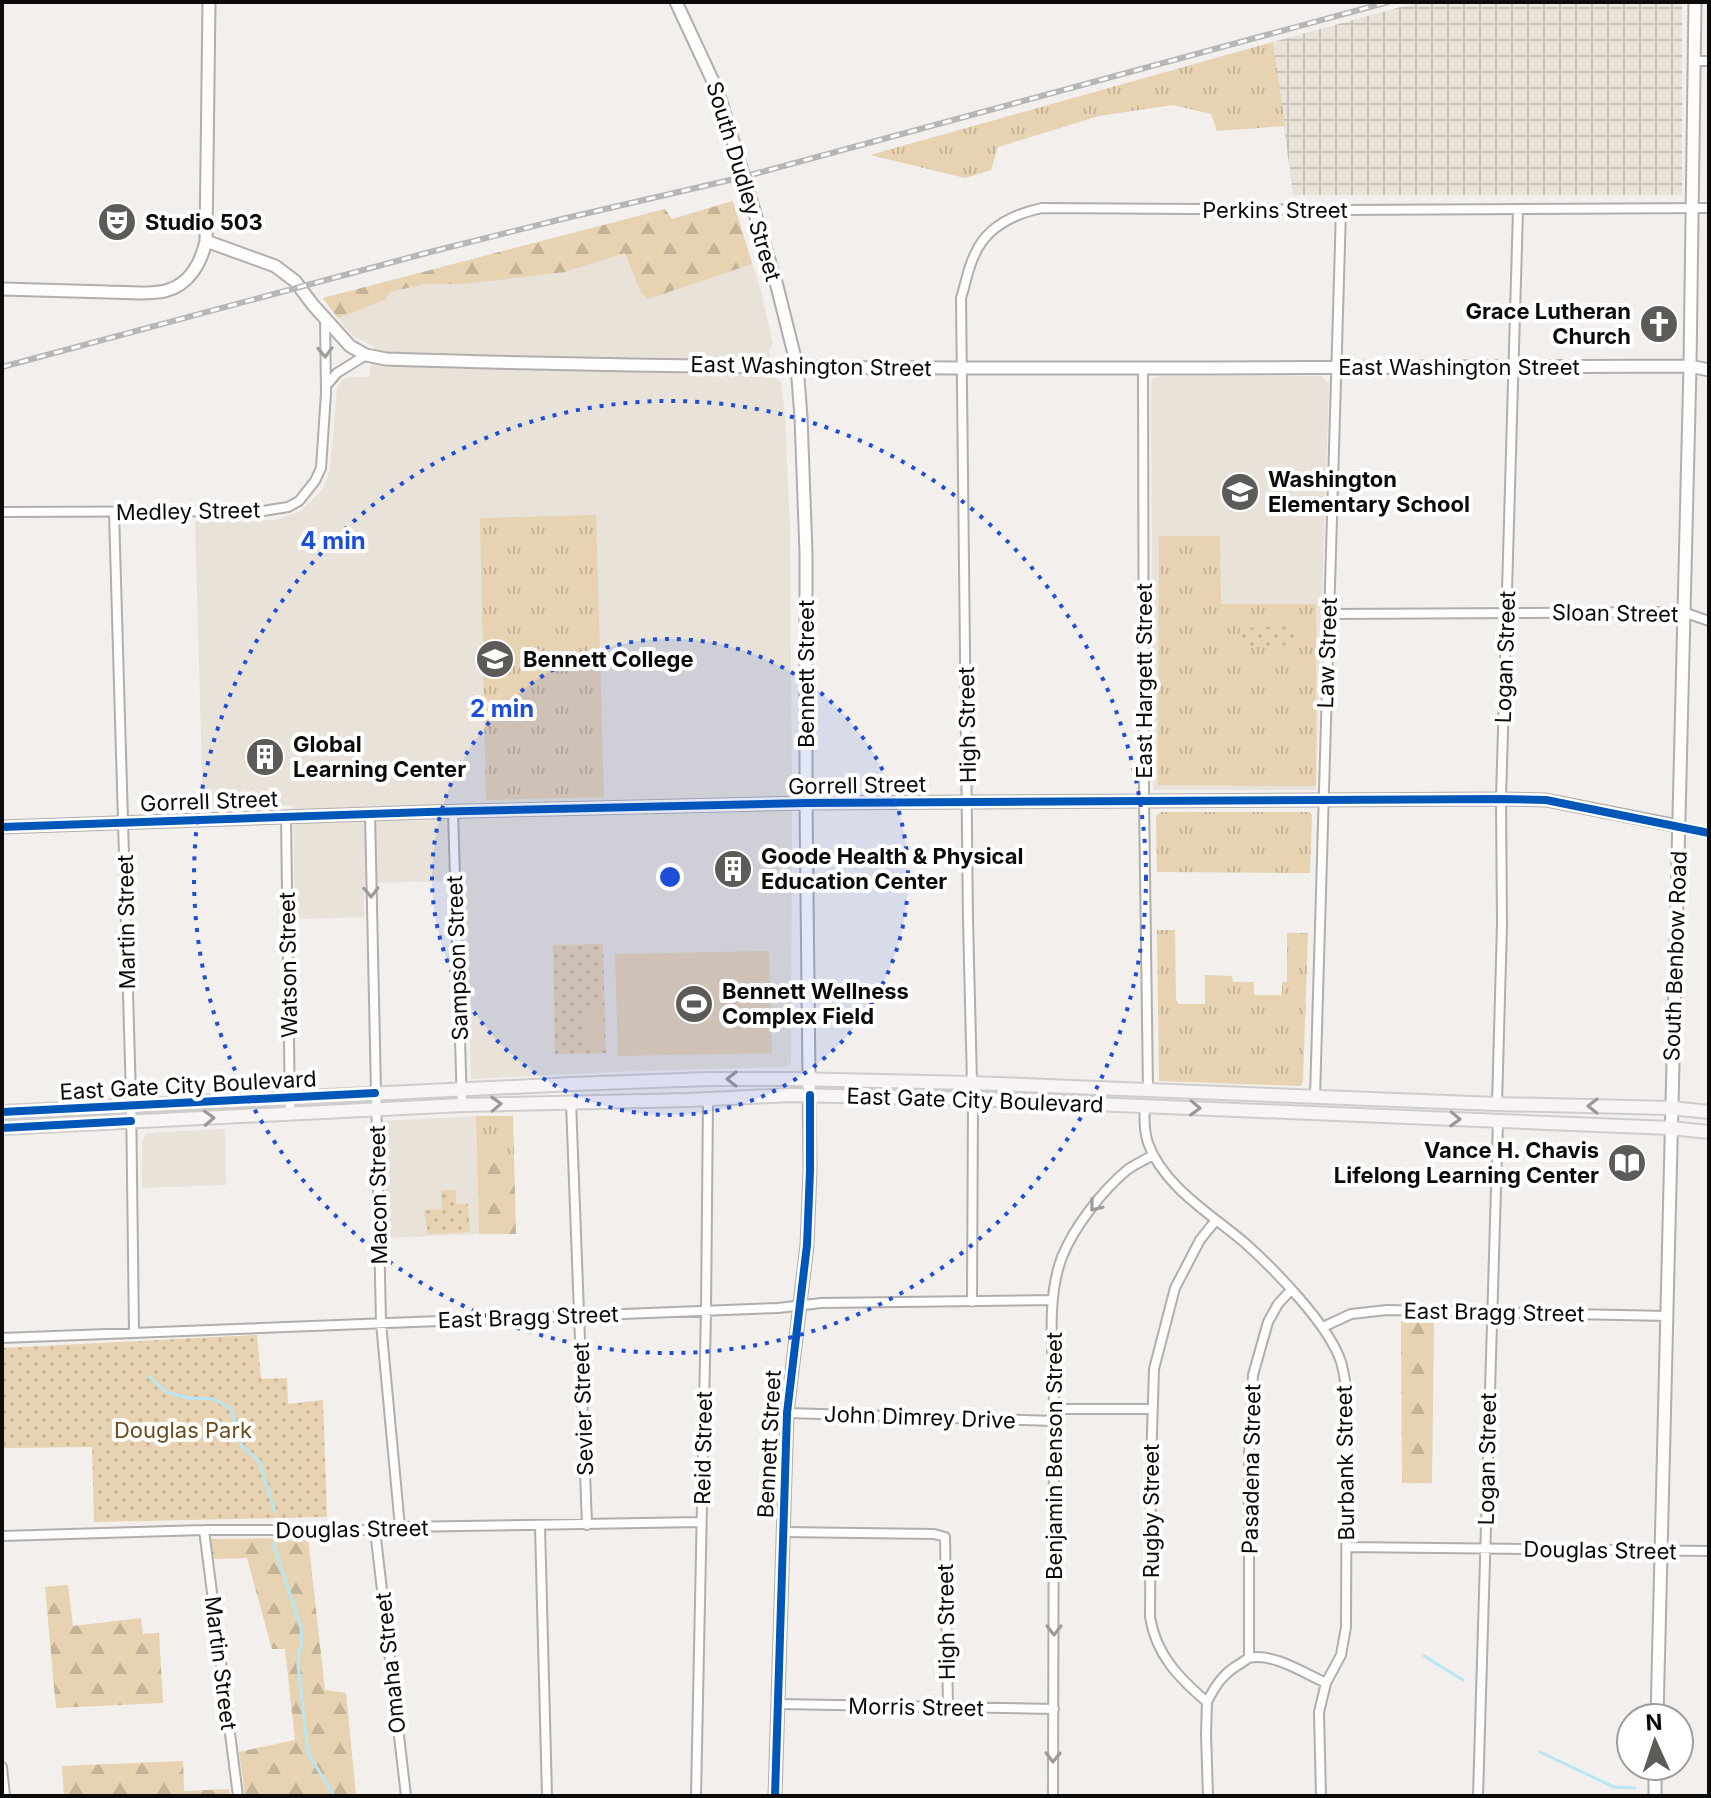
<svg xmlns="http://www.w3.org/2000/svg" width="1711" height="1798" viewBox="0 0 1711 1798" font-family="Inter,sans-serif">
	<defs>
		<pattern id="industrial-grid" width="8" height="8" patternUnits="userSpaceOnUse" patternTransform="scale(2)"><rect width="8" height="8" fill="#e8e2d9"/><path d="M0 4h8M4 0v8" fill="none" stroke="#c6c1b9"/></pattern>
		<pattern id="grass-tufts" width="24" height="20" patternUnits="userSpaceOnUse" patternTransform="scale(2)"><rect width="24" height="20" fill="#e7d2b2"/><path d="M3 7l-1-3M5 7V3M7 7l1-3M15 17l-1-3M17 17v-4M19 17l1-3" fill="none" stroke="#c5b398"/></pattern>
		<pattern id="forest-firs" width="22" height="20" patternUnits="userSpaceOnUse" patternTransform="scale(2)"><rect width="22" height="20" fill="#e7d2b2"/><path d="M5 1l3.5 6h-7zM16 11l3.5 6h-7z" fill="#c5b398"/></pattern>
		<pattern id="park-dots" width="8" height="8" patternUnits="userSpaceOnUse" patternTransform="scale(2)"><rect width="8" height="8" fill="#e7d2b2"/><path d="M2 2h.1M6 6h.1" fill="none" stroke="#c5b398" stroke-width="1.8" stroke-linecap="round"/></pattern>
	</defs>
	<rect width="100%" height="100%" fill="#f2efec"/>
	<path fill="#e8e2d9" d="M733,201l28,90 12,53 -4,6 4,27 8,5 4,34 5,113 2,261 -1,274 -6,3 -173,5 -141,7 -6,-198 -101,2v34l-69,2 -2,-114 -90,3 -8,-287 81,-1 25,-9 22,-22 7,-20 7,-81 5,-8 6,-3h21l5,-30 -20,-11 -11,-11 -20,-27 342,-89 7,10z
		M1160,376h162l7,8 -13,404 -2,2h-161l-2,-408 3,-4z
		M476,1116l3,118 -92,4 -4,-117z
		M225,1129l1,56 -84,3v-47l5,-8z"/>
	<path fill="url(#industrial-grid)" d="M1419,2h263v193h-389l-20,-153z"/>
	<path fill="url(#grass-tufts)" d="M1273,42l12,84 -68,5 -6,-17 -38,-9 -74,11 -101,31 -7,23 -26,8 -95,-23z
		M596,515l8,282 -118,3 -6,-282z
		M1159,536h61l1,68h95v182l-158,-1z
		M1161,812h148l3,3 -2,58 -153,-1 -1,-56z
		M1157,930h18l1,70 3,4h26v-29l27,1 1,6h21v13h28v-13h5v-49h21l-5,148 -2,5 -142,-5z
		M476,1116h37l1,40 -37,1z"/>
	<path fill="url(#forest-firs)" d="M733,201l19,63 -104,35 -7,-6 -16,-40 -60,19 -101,12h-39l-35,8 -5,8 -47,18 -15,-20 342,-89 7,10z
		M514,1156l2,78h-37l-2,-77z
		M1401,1321l33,1 -2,161h-30z
		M308,1538l17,152 21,3 10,103h-111l-6,-44 56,-12 -10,-91h-13l-25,-91 -33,1 -3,-20z
		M68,1585l5,41 68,-8 2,16 16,-1 4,70 -107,5 -11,-121z
		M183,1761l1,30 45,-2 1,7h-166l-2,-30z"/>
	<path fill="url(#park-dots)" d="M1294,626l1,19 -55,3v-20z
		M603,944l3,109 -51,1 -2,-109z
		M441,1190h15v14h12l2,28 -42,2 -4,-24 18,-1z
		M257,1335l4,44 26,-1 1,26 35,-4 4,117 -233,5 -2,-75 -90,1v-100z"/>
	<path fill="#e7d2b2" d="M769,951l3,102 -154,3 -3,-102z
		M604,1005v43h-20l-1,-42z"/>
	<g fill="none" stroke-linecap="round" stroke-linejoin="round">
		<path stroke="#b7e6f6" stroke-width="3" d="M149,1376l17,16 22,6 26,1 16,9 5,13 1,15 7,11 16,14 16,51
			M273,1543l28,84 1,16 -3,8 -1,14 10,88 26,43
			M1424,1656l39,24
			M1540,1752l74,35 21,1"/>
		<g stroke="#b1aeac" stroke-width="12">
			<path id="street" d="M1695,61h14
				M1143,369l1,431 4,290
				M326,386l11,-13 29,-18
				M2,512l261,-1 25,-4 11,-6 16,-20 6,-13 5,-75 -1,-75
				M114,512l17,585 3,235
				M1328,614l355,-2 26,9
				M453,812l9,293
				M370,814l11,509 19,204
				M286,816l4,298
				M1678,826l31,7
				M972,1083l-4,-163 -7,-622c5,-15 7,-31 14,-44 12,-28 39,-40 67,-46l299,2 368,-2
				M1315,1097l26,-887
				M571,1102l16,423
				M1497,1104l5,-179 -1,-126 17,-589
				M1145,1106c-1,13 -1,25 3,37 16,44 63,71 97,100 30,27 84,82 96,119 3,10 4,20 6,30l-1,235 -5,28 -15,28 -7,29 2,84
				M972,1302l1,-203
				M1323,1327l28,-13 36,-4 280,6
				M2,1338l776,-30 43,-5 232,-3
				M1054,1409h98
				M787,1413l267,8
				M540,1526l7,270
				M204,1530l34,266
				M375,1530l31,266
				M782,1532l152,2 11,3 3,170
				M2,1536l202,-6h171l25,-3 301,-5
				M1347,1547l362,4
				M1249,1658v-203l4,-80 15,-53 10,-18 13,-14
				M1207,1702c8,-16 16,-28 31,-37 4,-2 7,-5 11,-7 23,-6 57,16 77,25
				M778,1704l276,5
				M2,1767l3,29
				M696,1796l10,-486 2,-211
				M1053,1796c1,-127 0,-255 1,-382 1,-49 -10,-110 8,-157 12,-30 40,-66 65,-87 8,-6 18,-10 26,-15
				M1208,1796l-2,-62 1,-32c-28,-24 -51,-47 -57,-85l1,-152 3,-96 21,-81 25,-48 16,-20
				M1478,1796l20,-675"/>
		</g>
		<g stroke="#b1aeac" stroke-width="15">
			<path id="secondary" d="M676,2l42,90 59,194 20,80 4,51 5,136v250l4,367 -3,75 -20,168 -12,383
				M206,241l69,25 20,15 18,24 37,41 16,9 20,4c434,14 869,8 1304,7l19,4
				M2,289c35,1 71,2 106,3 18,0 39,3 57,-1 24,-6 36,-28 41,-50l3,-239
				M2,827l425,-15 379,-9 695,-4 45,1 132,26
				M1657,1718l33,-1352 5,-364
				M1655,1796v-30"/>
		</g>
		<g stroke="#cfcdcb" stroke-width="16">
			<path id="primary" d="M2,1112l570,-28 137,-5h82l181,4 525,21 174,4 38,4
				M2,1128l460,-23 226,-5 103,-5 182,4 697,29 39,4"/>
		</g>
		<use href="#street" stroke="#fdfdfc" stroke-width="8"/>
		<use href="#secondary" stroke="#fdfdfc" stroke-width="11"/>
		<use href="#primary" stroke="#f8f4f4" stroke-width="12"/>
		<g stroke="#b6b6b6" stroke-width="6">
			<path id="rail" d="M2,367l428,-115 132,-33 181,-42 645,-175"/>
		</g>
		<use href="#rail" stroke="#fff" stroke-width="3" stroke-dasharray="9" stroke-linecap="butt"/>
		<g stroke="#fff" stroke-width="13">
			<path id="cycleway" d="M2,827l425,-15 379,-9 695,-4 45,1 163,33
				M2,1112l373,-19
				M2,1128l129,-7
				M775,1796l12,-383 20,-168 3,-75v-75"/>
		</g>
		<use href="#cycleway" stroke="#0057b8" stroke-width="8"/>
	</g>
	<defs><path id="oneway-chevron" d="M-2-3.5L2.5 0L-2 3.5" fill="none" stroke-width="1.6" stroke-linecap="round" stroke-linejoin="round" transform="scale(2)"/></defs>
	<g stroke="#9d9c9b">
		<use href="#oneway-chevron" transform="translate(325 352) rotate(89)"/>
		<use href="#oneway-chevron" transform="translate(371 892) rotate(89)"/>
		<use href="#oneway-chevron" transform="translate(1095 1206) rotate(129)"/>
		<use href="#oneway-chevron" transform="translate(1054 1630) rotate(90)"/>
		<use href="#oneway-chevron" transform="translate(1053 1757) rotate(91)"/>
	</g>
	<g stroke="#9a9796">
		<use href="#oneway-chevron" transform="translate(732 1079) rotate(180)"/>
		<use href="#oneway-chevron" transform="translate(496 1104) rotate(-2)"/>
		<use href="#oneway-chevron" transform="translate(1593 1106) rotate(-179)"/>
		<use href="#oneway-chevron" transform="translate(1195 1108) rotate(2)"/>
		<use href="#oneway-chevron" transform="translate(209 1118) rotate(-3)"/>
		<use href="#oneway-chevron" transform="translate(1455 1119) rotate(2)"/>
	</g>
	<circle cx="670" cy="877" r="238" fill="#1d4ed8" fill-opacity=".12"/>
	<g fill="none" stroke="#1d4ed8" stroke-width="4" stroke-dasharray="4 8">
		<circle cx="670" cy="877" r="238"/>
		<circle cx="670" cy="877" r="476"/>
	</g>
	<defs>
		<g id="theatre-disc" transform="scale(2)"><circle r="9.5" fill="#5d5b58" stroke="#fff"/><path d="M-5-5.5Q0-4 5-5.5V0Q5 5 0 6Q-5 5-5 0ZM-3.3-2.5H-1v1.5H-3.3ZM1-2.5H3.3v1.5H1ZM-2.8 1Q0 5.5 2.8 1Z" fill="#fff"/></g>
		<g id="church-disc" transform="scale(2)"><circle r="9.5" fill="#5d5b58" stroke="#fff"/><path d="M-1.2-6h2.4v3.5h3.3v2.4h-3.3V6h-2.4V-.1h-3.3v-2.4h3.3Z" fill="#fff"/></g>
		<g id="school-disc" transform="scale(2)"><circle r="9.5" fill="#5d5b58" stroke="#fff"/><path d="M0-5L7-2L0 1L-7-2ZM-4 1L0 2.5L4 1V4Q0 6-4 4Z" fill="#fff"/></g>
		<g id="university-disc" transform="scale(2)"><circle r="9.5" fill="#5d5b58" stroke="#fff"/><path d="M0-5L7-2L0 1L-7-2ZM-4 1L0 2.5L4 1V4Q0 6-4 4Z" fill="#fff"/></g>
		<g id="building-disc" transform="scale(2)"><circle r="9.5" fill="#5d5b58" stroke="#fff"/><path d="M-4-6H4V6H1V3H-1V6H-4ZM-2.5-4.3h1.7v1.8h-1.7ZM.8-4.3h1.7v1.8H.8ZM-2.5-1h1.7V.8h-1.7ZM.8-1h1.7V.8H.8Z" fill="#fff"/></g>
		<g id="stadium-disc" transform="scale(2)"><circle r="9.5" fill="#5d5b58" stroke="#fff"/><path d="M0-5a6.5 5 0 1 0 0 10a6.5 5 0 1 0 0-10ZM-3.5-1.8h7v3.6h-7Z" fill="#fff"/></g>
		<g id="library-disc" transform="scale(2)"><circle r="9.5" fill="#5d5b58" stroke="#fff"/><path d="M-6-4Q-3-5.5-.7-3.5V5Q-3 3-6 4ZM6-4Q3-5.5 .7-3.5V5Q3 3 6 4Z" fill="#fff"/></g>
	</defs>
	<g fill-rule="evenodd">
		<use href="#theatre-disc" x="117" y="222"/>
		<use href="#church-disc" x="1659" y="324"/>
		<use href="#school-disc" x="1240" y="492"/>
		<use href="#university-disc" x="495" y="659"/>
		<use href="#building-disc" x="265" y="757"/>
		<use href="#building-disc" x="733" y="869"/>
		<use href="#stadium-disc" x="694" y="1004"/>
		<use href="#library-disc" x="1627" y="1163"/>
	</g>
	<g text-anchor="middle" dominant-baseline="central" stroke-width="8" stroke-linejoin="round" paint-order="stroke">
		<g font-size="22" fill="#0d0b09" stroke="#fff">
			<text transform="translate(744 181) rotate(73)">South Dudley Street</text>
			<text x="1275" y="210">Perkins Street</text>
			<text transform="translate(811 366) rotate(1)">East Washington Street</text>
			<text x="1459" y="367">East Washington Street</text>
			<text transform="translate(188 511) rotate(-1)">Medley Street</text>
			<text transform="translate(1615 613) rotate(1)">Sloan Street</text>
			<text transform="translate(1327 653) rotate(-88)">Law Street</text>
			<text transform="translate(1505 657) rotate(-88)">Logan Street</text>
			<text transform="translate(806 674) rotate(-90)">Bennett Street</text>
			<text transform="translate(1144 681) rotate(-90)">East Hargett Street</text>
			<text transform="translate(967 725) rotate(-91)">High Street</text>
			<text transform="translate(857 785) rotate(-1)">Gorrell Street</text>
			<text transform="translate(209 801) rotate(-2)">Gorrell Street</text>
			<text transform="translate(126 922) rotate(-91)">Martin Street</text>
			<text transform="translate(1675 956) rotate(-88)">South Benbow Road</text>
			<text transform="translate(457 958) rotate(-92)">Sampson Street</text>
			<text transform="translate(288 965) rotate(-91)">Watson Street</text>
			<text transform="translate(188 1085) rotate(-3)">East Gate City Boulevard</text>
			<text transform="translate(975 1100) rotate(2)">East Gate City Boulevard</text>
			<text transform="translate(378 1195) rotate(-91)">Macon Street</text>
			<text transform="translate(1494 1312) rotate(1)">East Bragg Street</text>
			<text transform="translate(528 1317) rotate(-2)">East Bragg Street</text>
			<text transform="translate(583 1409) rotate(-92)">Sevier Street</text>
			<text transform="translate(920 1417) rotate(2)">John Dimrey Drive</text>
			<text transform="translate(769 1444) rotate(-87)">Bennett Street</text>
			<text transform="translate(703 1448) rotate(-89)">Reid Street</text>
			<text transform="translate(1054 1456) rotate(-90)">Benjamin Benson Street</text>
			<text transform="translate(1487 1459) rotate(-89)">Logan Street</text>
			<text transform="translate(1345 1463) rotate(-91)">Burbank Street</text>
			<text transform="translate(1251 1469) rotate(-89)">Pasadena Street</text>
			<text transform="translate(1151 1511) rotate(-90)">Rugby Street</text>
			<text transform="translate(352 1529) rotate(-1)">Douglas Street</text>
			<text transform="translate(1600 1550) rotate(1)">Douglas Street</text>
			<text transform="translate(946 1622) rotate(-91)">High Street</text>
			<text transform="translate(221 1663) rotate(83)">Martin Street</text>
			<text transform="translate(390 1663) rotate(-96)">Omaha Street</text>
			<text transform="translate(916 1707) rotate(1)">Morris Street</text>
		</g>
		<g font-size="22" font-weight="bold" fill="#0d0b09" stroke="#fff" text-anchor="start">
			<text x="145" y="222">Studio 503</text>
			<text x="1631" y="311" text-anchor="end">Grace Lutheran<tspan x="1631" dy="25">Church</tspan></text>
			<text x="1268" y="479">Washington<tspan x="1268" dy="25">Elementary School</tspan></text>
			<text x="523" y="659">Bennett College</text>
			<text x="293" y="744">Global<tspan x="293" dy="25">Learning Center</tspan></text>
			<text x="761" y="856">Goode Health &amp; Physical<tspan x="761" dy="25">Education Center</tspan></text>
			<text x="722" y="991">Bennett Wellness<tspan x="722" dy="25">Complex Field</tspan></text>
			<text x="1599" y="1150" text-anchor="end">Vance H. Chavis<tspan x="1599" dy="25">Lifelong Learning Center</tspan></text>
		</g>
		<g font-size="22" fill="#6a4e1d" stroke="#fff">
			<text x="183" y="1430">Douglas Park</text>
		</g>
	</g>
	<circle cx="670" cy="877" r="12" fill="#1d4ed8" stroke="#fff" stroke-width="4"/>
	<g font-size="24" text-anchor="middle" font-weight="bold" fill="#1d4ed8" stroke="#fff" stroke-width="8" stroke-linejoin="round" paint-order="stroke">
		<text x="333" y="549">4 min</text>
		<text x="502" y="717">2 min</text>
	</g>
	<rect width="1711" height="1798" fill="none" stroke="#0d0b09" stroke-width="8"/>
	<g transform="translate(1655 1742) rotate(357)"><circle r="38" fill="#ffffff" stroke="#9e9d9d" stroke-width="2"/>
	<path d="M0-6L14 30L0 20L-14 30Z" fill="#5d5b58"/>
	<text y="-12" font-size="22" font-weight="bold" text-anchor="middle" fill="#0d0b09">N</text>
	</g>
</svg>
